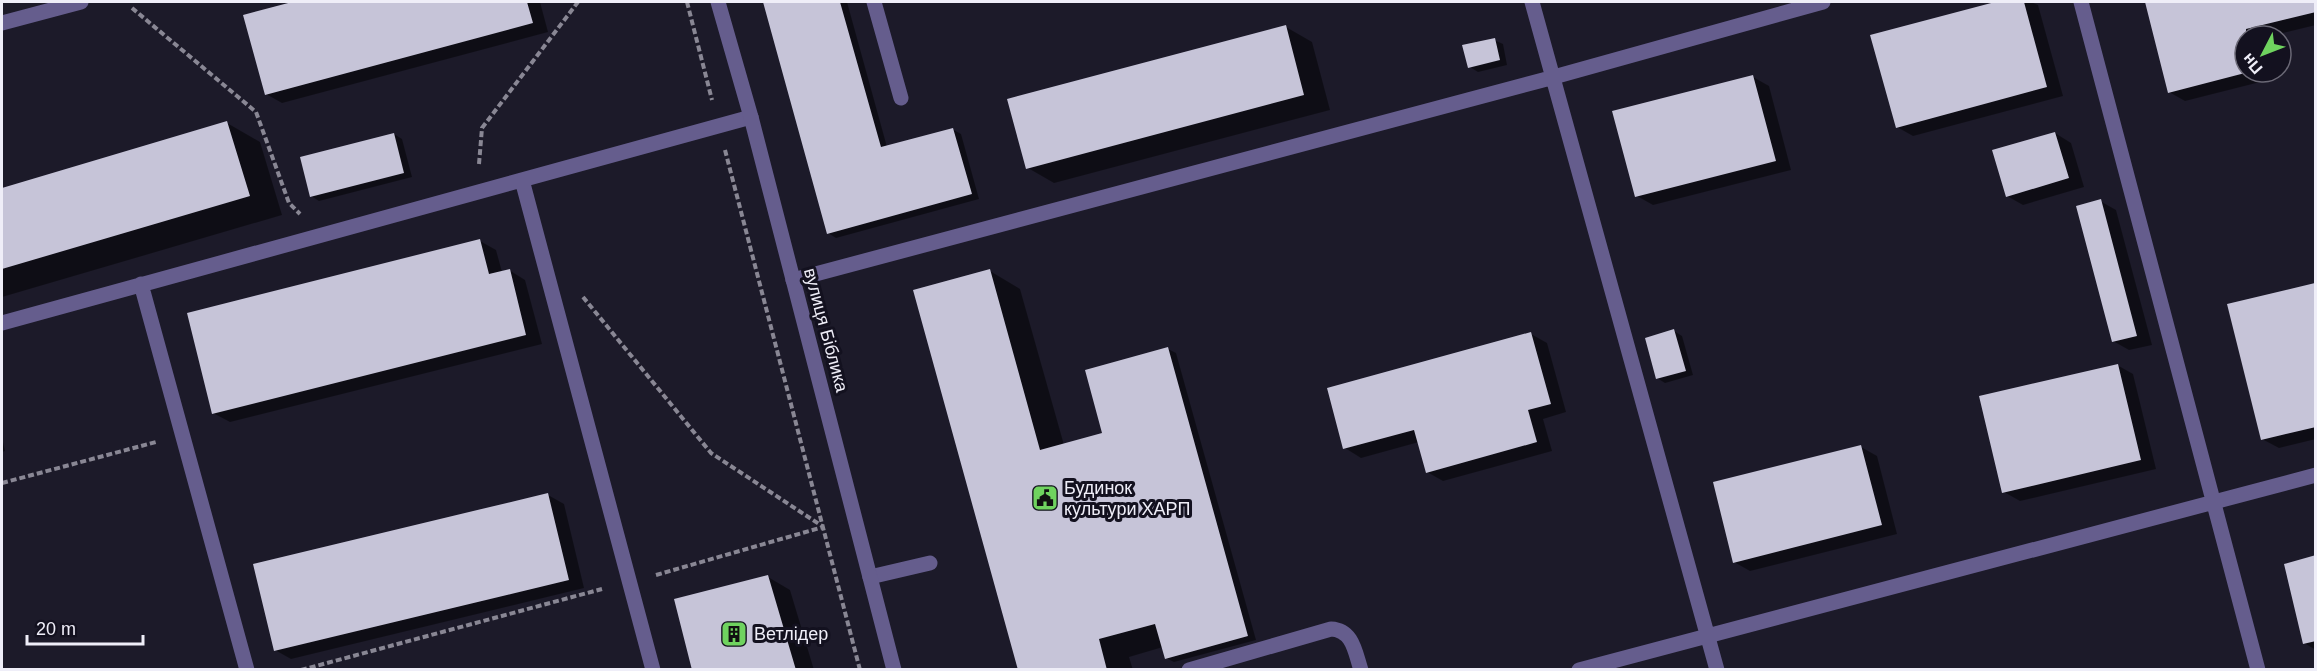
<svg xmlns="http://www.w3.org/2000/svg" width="2317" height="671" viewBox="0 0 2317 671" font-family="Helvetica,sans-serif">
	<rect width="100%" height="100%" fill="#1c1a29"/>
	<path fill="#0007" d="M298,2h242l8,30 -266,71 -16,-9 -21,-78z
		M764,2h83l40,145 65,-18 9,5 18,65 -143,39 -8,-5z
		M2000,2h31l7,3 25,91 -150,40 -16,-9 -25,-91z
		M2147,2h169v23l-46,11h-25v36h25l2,7 -87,22 -16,-9z
		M1286,27l26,15 18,68 -276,73 -26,-15z
		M1494,40l9,4 4,21 -29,7 -8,-5z
		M1753,77l16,9 22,84 -138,35 -16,-9z
		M227,123l33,19 22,73 -280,82v-108z
		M2055,133l16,10 13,44 -61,18 -16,-9z
		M394,134l8,5 10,38 -93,24 -8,-5z
		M2100,201l16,9 36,135 -23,5 -16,-9z
		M480,241l16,9 6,22 7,-2 16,10 17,64 -312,78 -17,-9z
		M990,271l30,18 44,156 40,-10 64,-86 8,4 80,287 -82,22 -8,-4 -3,-11 -34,10 4,13h-113z
		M2315,284l1,155 -37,9 -17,-9z
		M1674,331l8,5 11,39 -28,8 -8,-5z
		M1531,334l16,9 19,69 -23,7 9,32 -109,30 -16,-9 -8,-30 -58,16 -16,-10z
		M2117,365l16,9 23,95 -136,32 -16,-9z
		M2,438l3,13 -3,1z
		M1861,447l16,9 20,78 -147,37 -16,-9z
		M548,495l16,9 20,84 -293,71 -16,-9z
		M2316,557v93l-12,-7z
		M768,577l22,13 24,80h-120z"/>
	<path fill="#c6c4d8" d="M292,2h235l6,21 -268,72 -22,-80z
		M763,2h77l41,145 72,-19 19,66 -145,40z
		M1995,2h29l23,85 -151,41 -26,-93z
		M2145,2h171v10l-70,17 -1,44 -77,20z
		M1286,25l18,70 -278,74 -19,-70z
		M1495,38l5,22 -32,8 -6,-23z
		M1753,75l23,86 -141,36 -23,-86z
		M227,121l23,75 -248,73v-81z
		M2055,132l14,46 -63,19 -14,-47z
		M394,133l10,40 -94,24 -10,-40z
		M2101,199l36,137 -25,6 -36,-136z
		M480,239l9,35 21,-5 16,66 -314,79 -25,-101z
		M990,269l50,181 62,-17 -17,-63 83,-23 80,289 -83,23 -10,-35 -56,15 8,31h-89l-105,-380z
		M2315,283l1,144 -55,13 -34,-136z
		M1674,329l12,42 -30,8 -11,-41z
		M1531,332l20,72 -23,6 9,32 -111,31 -12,-43 -71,19 -16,-61z
		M2118,364l23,96 -139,33 -23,-97z
		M1861,445l21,80 -149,38 -20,-81z
		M548,493l21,87 -295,71 -21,-87z
		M2316,555v86l-13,3 -19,-80z
		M768,575l28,95h-104l-18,-71z"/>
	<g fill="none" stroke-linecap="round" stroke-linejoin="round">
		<path stroke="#898794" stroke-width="4" stroke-dasharray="6 3" stroke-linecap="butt" d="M687,2l25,98
			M132,8l124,104 33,91 11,11
			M725,150l135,520
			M479,164l3,-36 96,-126
			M583,297l128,156 111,73
			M2,483l154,-41
			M656,575l167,-48
			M301,670l301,-81"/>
		<path stroke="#655d8d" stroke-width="15" d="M874,2l27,96
			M1532,2l185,668
			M2081,2l177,668
			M522,180l131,490
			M793,280l750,-200 280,-78
			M141,284l106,386
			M2,323l749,-206
			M870,577l60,-14
			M1189,670l142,-41c22,1 24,23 30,41
			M1579,670l737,-195"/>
		<path stroke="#655d8d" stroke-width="15" d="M2,23l79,-21"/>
		<path stroke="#655d8d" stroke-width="15" d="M718,2l33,115 143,553"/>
	</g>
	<defs>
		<g id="civic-square" transform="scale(1.35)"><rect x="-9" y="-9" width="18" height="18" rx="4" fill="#6fd35f" stroke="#13111f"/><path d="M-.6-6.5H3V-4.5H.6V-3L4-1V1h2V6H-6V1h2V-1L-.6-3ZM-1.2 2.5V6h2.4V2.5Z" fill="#111"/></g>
		<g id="building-square" transform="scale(1.35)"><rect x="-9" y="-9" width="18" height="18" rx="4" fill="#6fd35f" stroke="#13111f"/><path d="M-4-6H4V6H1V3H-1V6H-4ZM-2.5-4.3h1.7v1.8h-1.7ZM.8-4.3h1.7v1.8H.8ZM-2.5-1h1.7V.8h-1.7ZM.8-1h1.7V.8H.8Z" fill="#111"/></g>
	</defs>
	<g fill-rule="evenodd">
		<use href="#civic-square" x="1045" y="498"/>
		<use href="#building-square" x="734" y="634"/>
	</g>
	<g text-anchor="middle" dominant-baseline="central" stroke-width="6" stroke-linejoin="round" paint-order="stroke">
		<g font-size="18" fill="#efeef8" stroke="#13111f">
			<text transform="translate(826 330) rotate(75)">вулиця Біблика</text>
		</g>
		<g font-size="18" fill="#efeef8" stroke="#13111f" text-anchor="start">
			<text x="1064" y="488">Будинок<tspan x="1064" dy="21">культури ХАРП</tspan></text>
			<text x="754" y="634">Ветлідер</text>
		</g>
	</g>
	<rect width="2317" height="671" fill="none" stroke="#efeef8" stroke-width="6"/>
	<g transform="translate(2263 54) rotate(228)"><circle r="28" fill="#13111f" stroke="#6b6976" stroke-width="1.5"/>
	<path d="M0-4.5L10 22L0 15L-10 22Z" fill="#6fd35f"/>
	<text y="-9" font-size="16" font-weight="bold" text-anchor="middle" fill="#efeef8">Пн</text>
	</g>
	<path d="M27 635v9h116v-9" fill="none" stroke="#efeef8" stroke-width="3"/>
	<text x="36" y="635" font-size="18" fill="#efeef8" stroke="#13111f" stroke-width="4.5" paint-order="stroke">20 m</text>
</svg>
